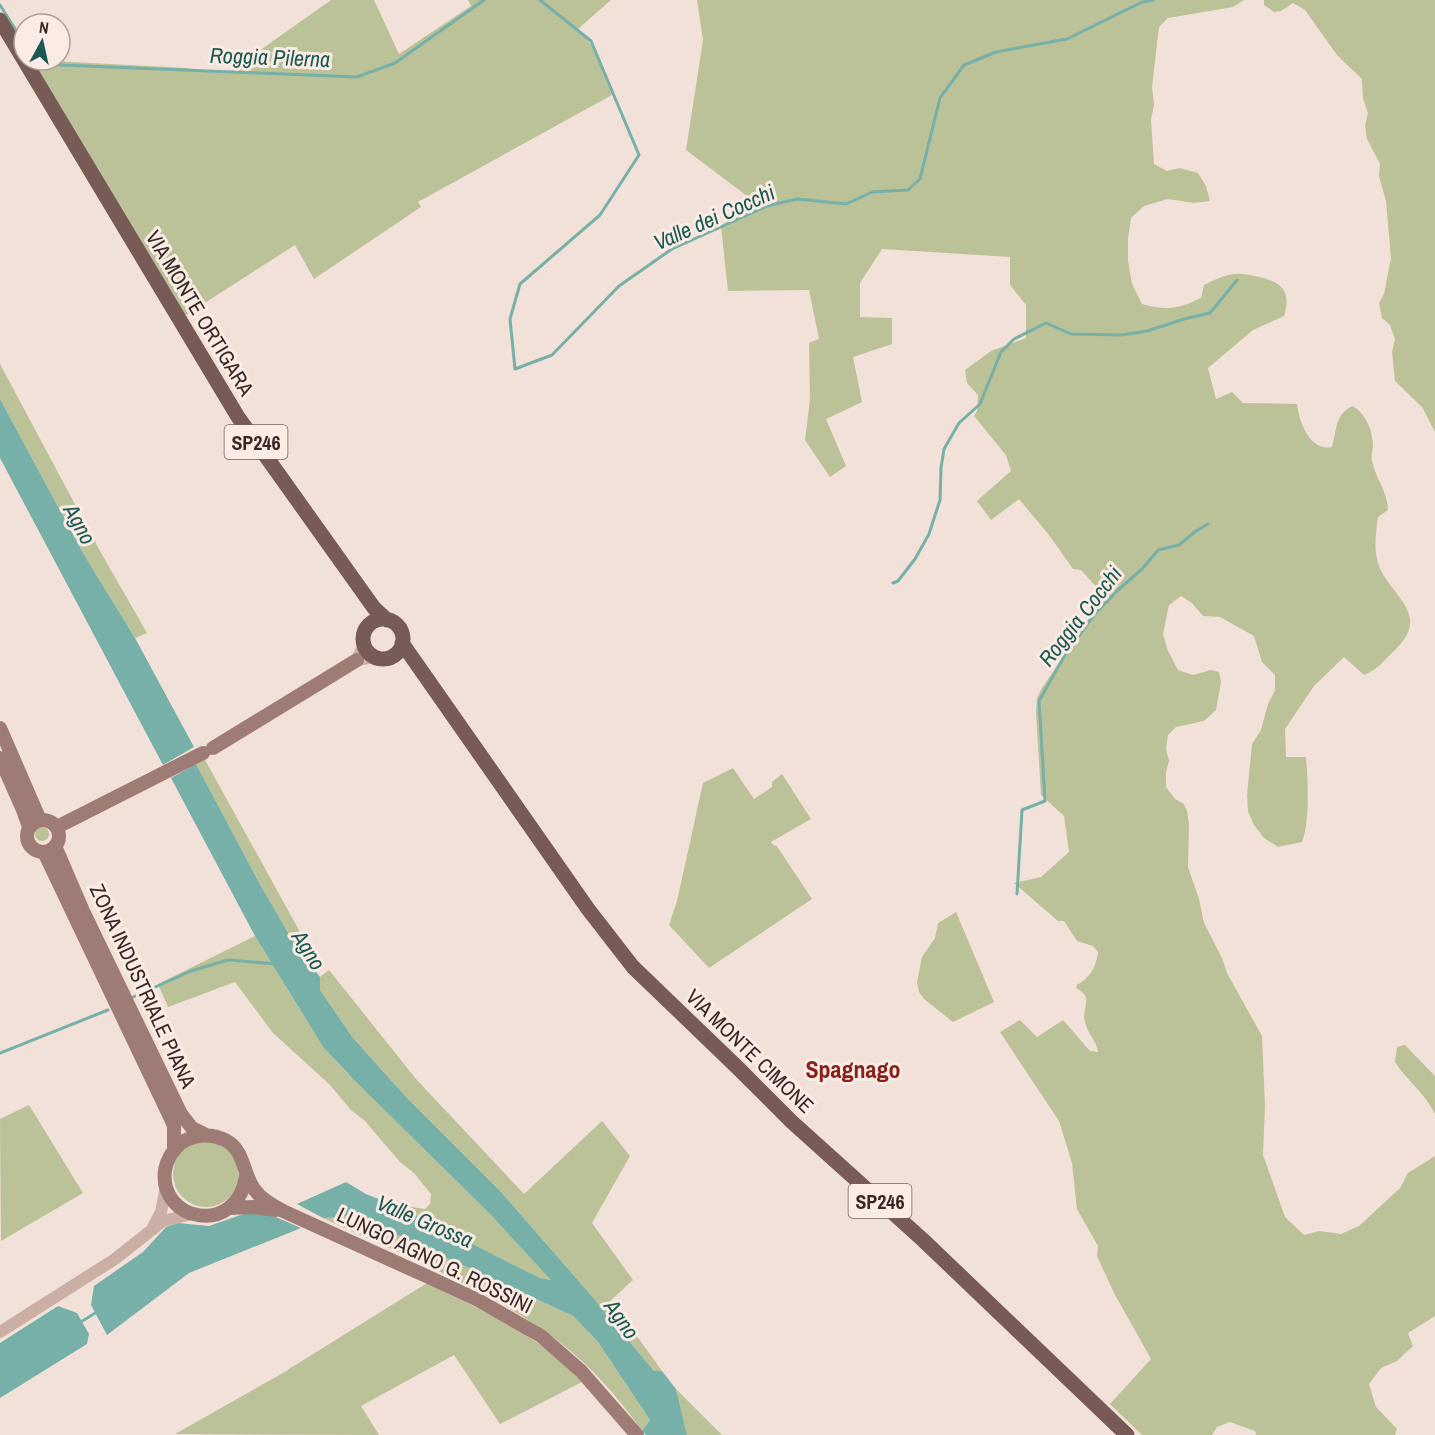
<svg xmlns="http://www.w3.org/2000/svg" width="1435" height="1435" viewBox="0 0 1435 1435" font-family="'Archivo Narrow',sans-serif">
	<rect width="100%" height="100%" fill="#f2e1d8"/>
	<path fill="#bcc298" d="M331,0h43l25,54 72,-48 -3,-6h143l-33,29 16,19 18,47 -194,107 3,5 -107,72 -19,-34 -112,72 -154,-253 6,-4 151,8 42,5z
		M697,0h547l-11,7 -65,11 -9,9 -7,60 2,17 -3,16 3,44 13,7 13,-3 18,5 8,13 4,15 -16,2 -26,-4 -24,7 -13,12 -3,20v23l4,23 10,20c24,7 36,5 59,-6l3,-13c10,-5 20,-10 31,-11 6,-1 13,1 19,2 24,4 39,13 30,40l-31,14 -45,38 8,31 16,-7 11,11 54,1c2,16 12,48 35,43 5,-17 3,-34 21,-41 13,8 20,25 20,41 -1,4 -2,10 -1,14 4,18 15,29 16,49l-10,7c-2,13 -4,30 -1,42 7,35 58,52 18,91 -12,11 -15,18 -31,25l-20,-18 -30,29 -29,43 1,28h20c2,20 4,67 -4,85l-24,5 -14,-9 -10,-13 -6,-14 -1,-16 5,-51 9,-14 7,-26 7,-14v-15l-13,-13 -8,-26 -34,-19 -17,-1 -11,-13 -11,-7 -12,9 -6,29 5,17 10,19 15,5 18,-5 8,2 2,10 -5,28 -12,11 -28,6 -8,8 -2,14 3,12 -3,11v15l9,12 9,5 3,7 2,13 -1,43 11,32 5,24 18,35 5,15 35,63 3,70 -2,49 22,62 19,18 15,-4 22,3 18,-8 41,-38 8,-15 27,-17v160l-27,17 5,13 -16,15 -16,7 -12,16 7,23 21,22 -2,6h-139l-1,-4 -25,-9 -13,5 -5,8h-70l-32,-31 41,-45 -37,-66 -17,-37 1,-10 -21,-37 -5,-46 -13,-42 -59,-89 20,-12 17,17 26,-17 27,31 8,1c-1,-11 -11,-19 -13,-30 -4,-16 10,-24 -9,-34l1,-3c14,-8 19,-18 21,-33l-5,-6 -16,-5 -13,-20h-6l-44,-38 27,-6 28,-25 -5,-36 -23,-21 -5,-83 1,-14 5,-10 51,-76 9,-19 -21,-23 -8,-1 -24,-34 -30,-36 -28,21 -14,-19 34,-30 -5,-16 -32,-39 3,-5 1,-16 -11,-12 -2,-13 26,-19 35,-13v-33l-16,-20v-28l-128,-8 -22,34v34l32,1v26l-39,13 9,45 -36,17 20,47 -16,11 -25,-37 5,-41 -1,-56 10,-4 -10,-49 -81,1 -7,-65 34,-24 -69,-52 17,-110z
		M1264,0h171v432l-13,-25 -27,-26 -3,-29 3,-13 -5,-14 -8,-7 -3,-15 5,-9 7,-36 -5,-57 -7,-25 1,-12 -13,-25 -2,-13 3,-13 -5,-15 -1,-19 -25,-24 -32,-45 -12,-7 -12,8 -7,1 -10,-7z
		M0,364l100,187 47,82 -12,5 -52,-85 -83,-154z
		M204,758l101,183 4,9 -7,4 -8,-11 -37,-64 -61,-115z
		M733,768l21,31 18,-12v-5l10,-8 29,45 -40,23 3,4 2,-1 36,54 -103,69 -40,-43 8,-24 26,-118z
		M35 834a7 7 0 1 1 14 0a7 7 0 1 1-14 0Z
		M956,912l38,90 -41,20 -29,-23 -5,-7 -2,-10 5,-25 13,-19 3,-15z
		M255,936l68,111 22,24 146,144 61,65 -12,-2 -148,-74 33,5 5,-5 1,-10 -17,-21 -14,-11 -35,-41 -14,-11 -21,-25 -57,-52 -38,-51 -67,25 -10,-23z
		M329,970l87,109 108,115 78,-73 28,35 -38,67 41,57 -22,20 51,71h-8l-64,-77 -88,-101 -95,-95 -54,-60 -33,-48v-13z
		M1405,1045l30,31v38c-10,-21 -28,-33 -40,-52l2,-15z
		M29,1105l54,88 -82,48 -1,-122z
		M173 1174a33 33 0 1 1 66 0a33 33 0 1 1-66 0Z
		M356,1216l217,100 25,26 52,78 -8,11c-23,-33 -52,-66 -84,-90 -68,-52 -158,-87 -235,-123z
		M427,1283c56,28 113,52 155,99l-82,42 -46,-69 -93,51 18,29 -204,-1 106,-60z
		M676,1389l46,46h-35z"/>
	<path fill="#76b0a8" d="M0,399l83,154 52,85 59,109 -31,18 -163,-307z
		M196,764l61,115 37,64 26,34v13l33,48 54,60 95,95 88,101 64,77h8l14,18 11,46h-41l-4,-4 8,-11 -52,-78 -25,-26 -217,-100 -33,2 -26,-14 49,-22 20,12 33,13 141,71 11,2 -60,-65 -136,-134 -32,-34 -68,-111 -84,-158z
		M252,1211l17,3 32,14 -112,45 -82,62 -16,-30 3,-19 49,-34 23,-25 12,-4 31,3z
		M58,1306l19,7 12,21 -2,10 -87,54v-55z"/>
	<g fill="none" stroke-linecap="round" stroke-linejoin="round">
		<path stroke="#76b0a8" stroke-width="3" d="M540,0l51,41 48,114 -39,60 -80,69 -10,35 5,50 37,-14 67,-69 53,-37 95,-43 30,-7 49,5 26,-12 36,-2 12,-11 20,-81 24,-33 32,-13 71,-13 75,-37 11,-2
			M0,5l24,38
			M34,60l3,4 320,13 38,-14 89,-63
			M893,583l5,-2 17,-22 14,-25 11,-34 1,-32 3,-19 15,-26 21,-19 21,-52 13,-13 32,-16 25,11 50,1 26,-4 37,-12 26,-6 27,-33
			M1017,894l5,-84 23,-9 -6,-100 26,-46 29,-40 24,-25 24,-21 16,-19 21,-5 17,-14 12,-7
			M133,997l58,-26 37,-11 49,4
			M0,1053l108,-43
			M79,1323l18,-11"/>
		<path stroke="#cbaea4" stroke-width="12" d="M357,660l7,-16
			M357,660l17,-3
			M153,1227l8,-15 5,-25
			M0,1332l115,-73 48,-38 29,-7"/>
		<path stroke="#9e7c75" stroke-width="14" d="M0,728l40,92
			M213,748l144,-88
			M0,758l23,52 6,17
			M27 836a16 16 0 1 1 32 0a16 16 0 1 1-32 0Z
			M57,827l146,-74
			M55,846l28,65 98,203 11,14 14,7
			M44,852l127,267 3,7v23
			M246,1176c-9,61 -88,46 -81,-6 2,-11 8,-20 16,-27 13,-9 30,-10 44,-3 20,10 17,32 29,49 7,10 18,16 29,22l152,69 43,20 63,36 40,35 56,64
			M230,1208l23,-1 23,3"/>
		<path stroke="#785b56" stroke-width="15" d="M0,20l24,40
			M24,60l214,357 136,191 13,12
			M363 639a20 20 0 1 1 40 0a20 20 0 1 1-40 0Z
			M402,643l186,266 45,58 105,101 54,54 131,118 204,195"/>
	</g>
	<g text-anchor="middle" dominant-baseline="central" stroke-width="6" stroke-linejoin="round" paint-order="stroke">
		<g fill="#faece5" stroke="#71635f" stroke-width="1.5">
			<rect x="224.5" y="425" width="63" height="34" rx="4.5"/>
			<rect x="848.5" y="1184" width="63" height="34" rx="4.5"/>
		</g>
		<g font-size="20" font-weight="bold" fill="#362826">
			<text x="256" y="442">SP246</text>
			<text x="880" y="1201">SP246</text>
		</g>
		<g font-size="21" fill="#362826" stroke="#faece5">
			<text transform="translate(200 313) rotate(59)">VIA MONTE ORTIGARA</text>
			<text transform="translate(143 986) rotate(65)">ZONA INDUSTRIALE PIANA</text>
			<text transform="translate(750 1051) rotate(44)">VIA MONTE CIMONE</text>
			<text transform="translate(435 1260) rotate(26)">LUNGO AGNO G. ROSSINI</text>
		</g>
		<g font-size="22" font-style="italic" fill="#1a5951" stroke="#faece5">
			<text transform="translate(270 57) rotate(2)">Roggia Pilerna</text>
			<text transform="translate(714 217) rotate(-24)">Valle dei Cocchi</text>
			<text transform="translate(80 524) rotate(61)">Agno</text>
			<text transform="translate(1080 616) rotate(-52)">Roggia Cocchi</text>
			<text transform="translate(309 950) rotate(58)">Agno</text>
			<text transform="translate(425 1221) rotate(23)">Valle Grossa</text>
			<text transform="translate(622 1319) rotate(55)">Agno</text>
		</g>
		<g font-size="24" font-weight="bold" fill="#88201c" stroke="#faece5">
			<text x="853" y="1069">Spagnago</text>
		</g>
	</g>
	<g transform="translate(42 42) rotate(8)"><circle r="28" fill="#faece5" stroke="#ac9e99" stroke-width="1.5"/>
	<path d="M0-4.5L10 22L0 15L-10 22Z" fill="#1a5951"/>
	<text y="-9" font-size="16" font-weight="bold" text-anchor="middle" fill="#362826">N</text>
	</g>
</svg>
